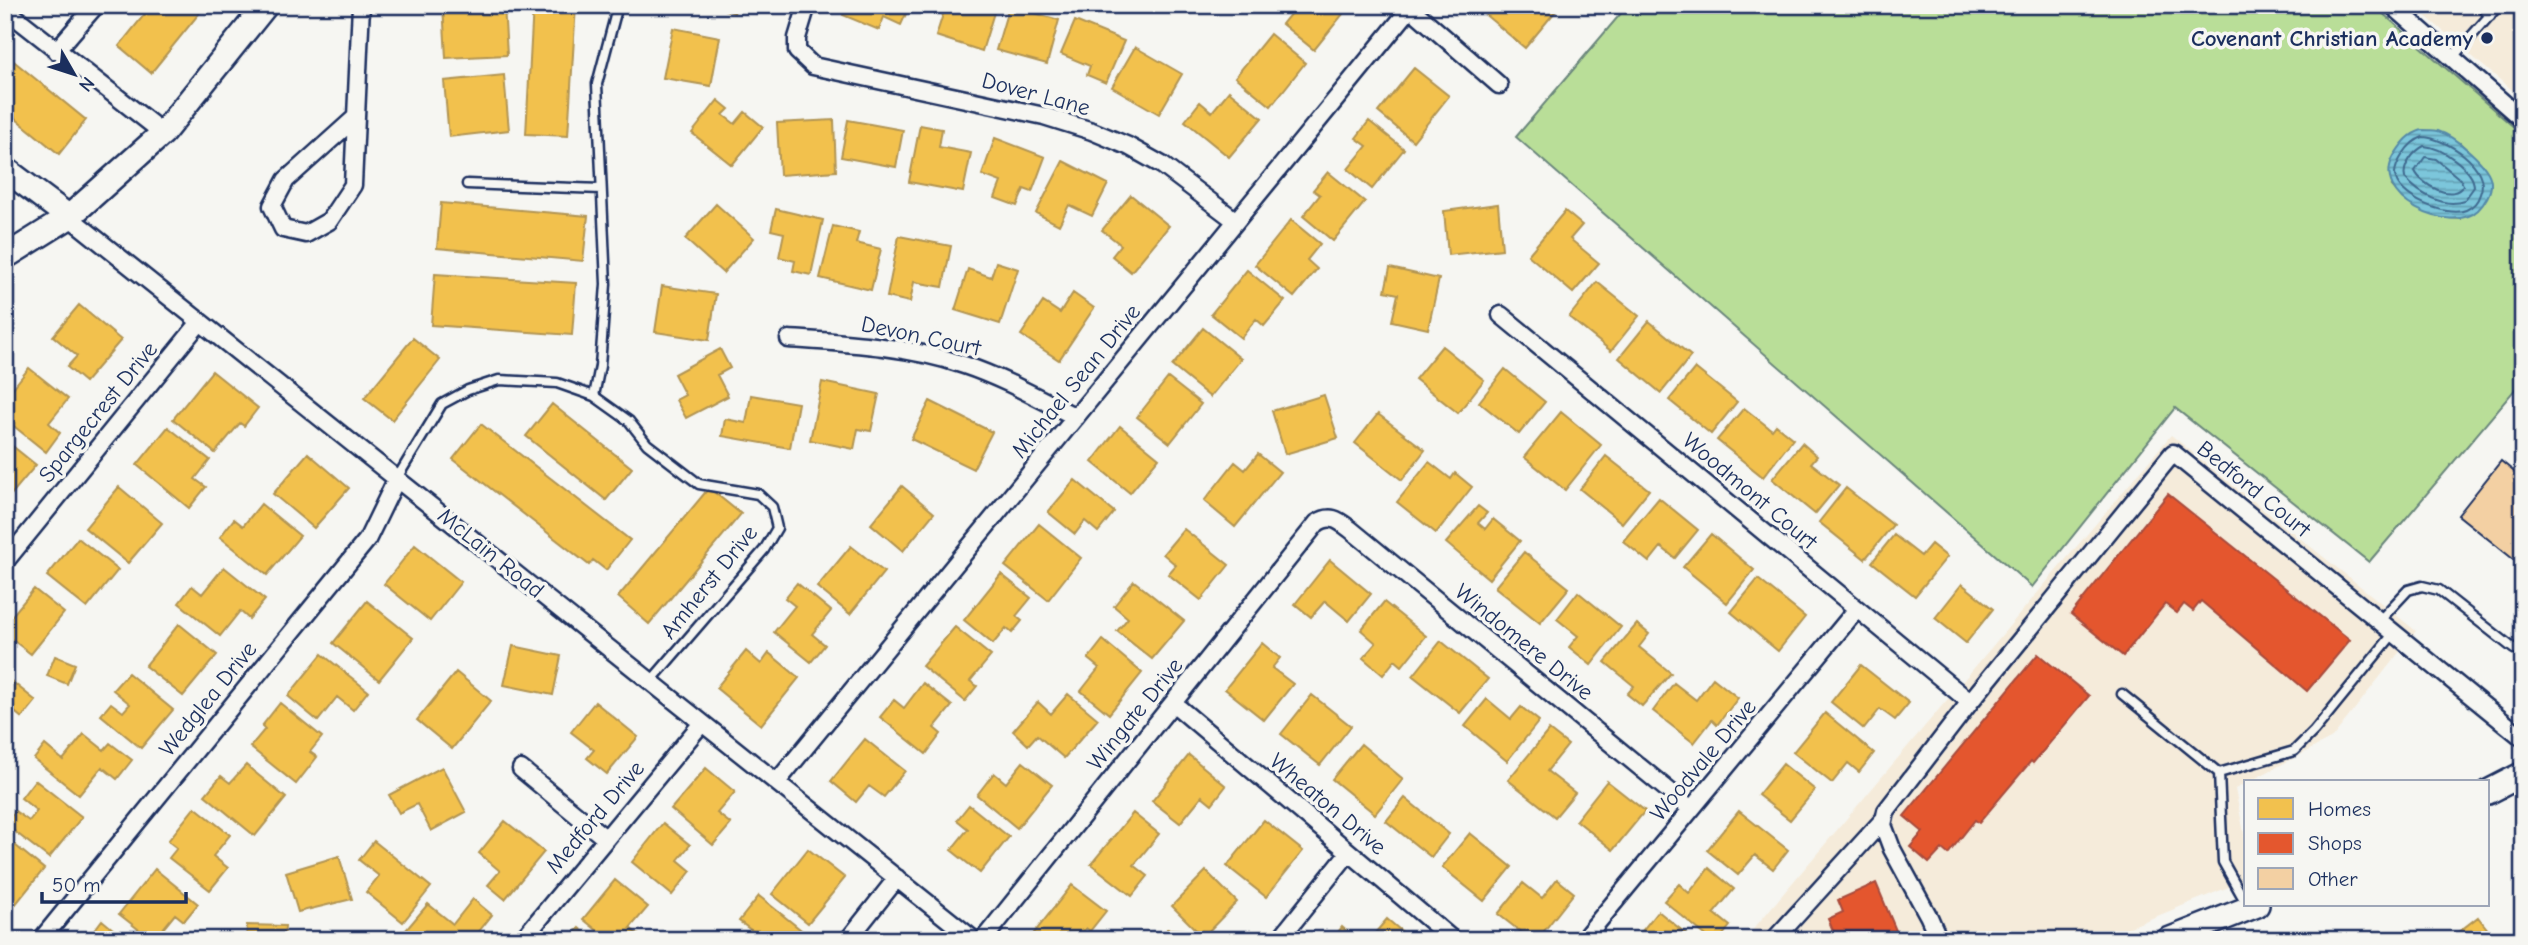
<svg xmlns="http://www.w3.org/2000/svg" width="2528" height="945" viewBox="0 0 2528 945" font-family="'Comic Neue',sans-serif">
	<defs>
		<pattern id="water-rules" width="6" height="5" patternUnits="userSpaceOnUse" patternTransform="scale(1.75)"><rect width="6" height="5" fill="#7bc6db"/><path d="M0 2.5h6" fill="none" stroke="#64a1b5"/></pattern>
	</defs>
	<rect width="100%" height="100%" fill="#f6f6f2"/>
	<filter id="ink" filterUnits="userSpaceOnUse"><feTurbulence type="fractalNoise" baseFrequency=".0143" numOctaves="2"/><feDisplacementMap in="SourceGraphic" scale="14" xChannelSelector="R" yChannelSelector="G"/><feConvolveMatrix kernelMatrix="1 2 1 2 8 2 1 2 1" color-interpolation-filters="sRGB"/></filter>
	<g filter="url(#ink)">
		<path fill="#f5ebda" d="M2413,5h110v94l-35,-29z
			M2171,435l245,196 -84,107 -97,51 11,54v37l-148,60h-354z"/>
		<path fill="#b9de98" stroke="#6a867b" stroke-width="2" fill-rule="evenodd" d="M1628,5h745l150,130v245l-154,182 -194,-154 -143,179 -516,-450zM2460,143l10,10 -9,66c-29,-1 -51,-11 -69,-33z"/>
		<path fill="url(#water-rules)" stroke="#558aa9" stroke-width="2" d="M2422,130c6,0 11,0 16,1 16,5 52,34 53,51 1,10 -7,22 -13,28 -26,26 -111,-11 -83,-56 8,-12 14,-20 27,-24z"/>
		<path fill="#f2c14e" stroke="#b29553" stroke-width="2" d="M152,5h54l-55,68 -32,-27z
			M443,5h61l3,50 -61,3z
			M533,5h43l-8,131 -42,-2z
			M713,5h24l-3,8z
			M847,5h63l-9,20 -17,-8 -5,13 -36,-15z
			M946,5l50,1 -14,45 -46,-15z
			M1293,5h39l11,9 -29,36 -32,-26 14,-17z
			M1490,5h67l2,2 -34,41 -42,-35z
			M1009,6l50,14 -12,44 -51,-14z
			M1075,21l49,20 -18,42 -19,-8 3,-9 -29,-12z
			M673,28l47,9 -9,49 -48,-8z
			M1270,34l35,29 -34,43 -36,-29z
			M1135,47l47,27 -23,40 -47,-27z
			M5,54l81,66 -27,34 -54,-44z
			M1414,68l35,28 -36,45 -35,-29z
			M504,75l5,55 -60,7 -5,-56z
			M1229,91l33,27 -33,39 -44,-36 15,-19 12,10z
			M718,100l11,9 -6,6 12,9 10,-12 18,15 -31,38 -40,-32z
			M834,120l2,51 -56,4 -3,-52z
			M848,120l55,10 -7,37 -55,-10z
			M1369,121l35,28 -32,40 -24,-20 19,-23 -11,-8z
			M920,125l22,4 -3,18 32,6 -8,39 -54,-10z
			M995,138l50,19 -13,35 -8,-3 -7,17 -22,-8 6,-16 -19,-7z
			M1063,161l45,23 -16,32 -23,-11 -10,20 -23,-12z
			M1328,172l37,30 -32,39 -30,-25 17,-21 -7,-5z
			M1131,195l38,31 -38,46 -19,-16 9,-11 -19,-15z
			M441,203l147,13 -5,45 -146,-13z
			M716,204l38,34 -31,35 -38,-34z
			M1498,204l4,45 -54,6 -4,-44z
			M776,209l47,11 -12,55 -18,-4 2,-10 -16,-4 5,-24 -13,-3z
			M1565,211l17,14 -12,14 29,24 -26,30 -45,-38z
			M1291,220l29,24 -13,16 10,9 -23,28 -39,-32z
			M833,226l26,6 -3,11 25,6 -10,41 -51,-12z
			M899,236l52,10 -8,41 -29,-5 -4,20 -23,-5z
			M996,262l22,7 -18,55 -45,-14 13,-41 23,8z
			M1390,268l49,11 -11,50 -36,-8 6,-27 -13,-3z
			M1247,270l38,31 -21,25 -8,-7 -15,19 -30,-24z
			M435,274l141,9 -4,52 -141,-10z
			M1597,282l42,34 -28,35 -42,-34z
			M662,286l54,8 -7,46 -54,-8z
			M1073,293l21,15 -35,52 -38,-25 22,-33 17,11z
			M79,305l42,35 -36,42 -18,-15 10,-11 -24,-20z
			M1649,321l42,35 -30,37 -42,-35z
			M1203,328l38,31 -31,38 -38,-31z
			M413,338l27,22 -48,60 -28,-22z
			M1442,346l42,34 -26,33 -43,-34z
			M720,349l10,19 -13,7 11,21 -42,22 -10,-18 9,-5 -11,-21z
			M29,368l39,31 -19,24 11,10 -14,19 -41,-33v-21z
			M1695,368l42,34 -26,32 -42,-34z
			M1505,369l40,33 -26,32 -40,-32z
			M212,371l46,37 -14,18 -4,-3 -25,30 -42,-34z
			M1168,378l33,26 -31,39 -33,-26z
			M822,382l57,12 -8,37 -13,-2 -4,20 -44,-9z
			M751,395l47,8 -8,45 -68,-12 3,-17 21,4z
			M1324,395l14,43 -53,16 -13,-43z
			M930,401l62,31 -19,37 -62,-30z
			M552,404l80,64 -26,32 -80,-64z
			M1744,408l28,22 4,-5 17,14 -30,38 -46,-37z
			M1561,412l40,33 -36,45 -41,-33z
			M1378,414l47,36 -23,30 -47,-37z
			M481,424l149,116 -24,30 -13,-10 -4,5 -136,-106z
			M1120,426l39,32 -29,35 -38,-31z
			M168,427l42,33 -15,19 11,8 -17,21 -52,-43z
			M5,440l31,25 -31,37z
			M1802,443l15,13 -6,7 28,22 -24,29 -43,-35z
			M308,453l41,35 -35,40 -41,-34z
			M1258,454l22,18 -45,55 -31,-26 31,-39 10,8z
			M1606,456l43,34 -27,33 -42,-34z
			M1429,462l22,17 4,-6 17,14 -36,46 -39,-31z
			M1075,480l39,32 -16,20 -13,-11 -10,13 -27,-22z
			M902,486l32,27 -31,38 -32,-27z
			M119,487l43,36 -34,40 -43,-35z
			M709,488l32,26 -92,110 -31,-27z
			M1846,488l47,37 -28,34 -46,-37z
			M1659,498l39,32 -23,28 -14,-11 -12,15 -26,-21z
			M261,504l39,32 -33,39 -47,-38 14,-18 9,7z
			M1478,506l9,7 -9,10 7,6 8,-10 27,22 -31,38 -43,-36z
			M1039,524l42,34 -33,42 -43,-34z
			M1184,529l45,36 -28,35 -33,-26 8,-9 -13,-11z
			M1711,534l43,36 -27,33 -44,-36z
			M1894,535l27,21 10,-12 16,13 -32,39 -43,-34z
			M78,538l40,32 -31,38 -40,-32z
			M415,545l46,37 -31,39 -46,-37z
			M851,546l33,26 -34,42 -33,-27z
			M1524,552l45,36 -29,35 -45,-36z
			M1330,560l41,34 -22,27 -24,-20 -14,16 -16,-13z
			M224,567l41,33 -16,19 -9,-8 -20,25 -41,-33 13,-17 10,8z
			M1001,574l30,24 -15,18 6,5 -10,12 -6,-5 -13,16 -29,-24z
			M1758,579l47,38 -27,34 -47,-39z
			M1134,581l50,40 -32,38 -35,-28 11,-13 -14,-12z
			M797,583l34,28 -19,23 13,11 -14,17 -37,-30 21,-26 -10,-8z
			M1962,584l31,25 -27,34 -31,-25z
			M34,589l30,24 -33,41 -26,-20v-10z
			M1578,592l43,35 -30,38 -22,-18 9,-11 -21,-17z
			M367,601l46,37 -34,42 -46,-37z
			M1384,602l42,34 -24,30 -7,-6 -12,15 -20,-17 13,-15 -15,-13z
			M179,624l38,31 -34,41 -38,-30z
			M1637,624l12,10 -10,13 32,26 -29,33 -15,-12 7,-8 -29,-24z
			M955,627l36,29 -21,25 7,5 -12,15 -43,-35z
			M1103,640l39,33 -33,41 -28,-23 18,-23 -11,-9z
			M1441,641l47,38 -28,34 -47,-37z
			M1262,643l18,15 -8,10 21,16 -29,36 -39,-31z
			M513,646l48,10 -8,39 -49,-10z
			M746,651l15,13 8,-11 30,25 -38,47 -45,-37z
			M322,654l46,37 -15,19 -16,-13 -19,24 -30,-25z
			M55,656l20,8 -8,20 -20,-8z
			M1861,665l48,38 -14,17 -15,-11 -16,20 -33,-27z
			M456,672l35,29 -39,48 -35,-29z
			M128,673l45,37 -32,38 -40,-33 10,-12 12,9 7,-8 -17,-14z
			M5,676l31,25 -14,17 -17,-14z
			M1713,678l25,20 -21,27 -5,-5 -18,23 -41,-32 21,-28 22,17z
			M923,683l29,23 -18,22 7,6 -15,20 -46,-37 14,-17 10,8z
			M1068,694l30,25 -34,39 -27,-23 -9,10 -15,-14 25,-29 13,12z
			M1312,695l39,31 -31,39 -39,-31z
			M1487,699l24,20 10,-12 18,14 -32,40 -42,-35z
			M595,702l43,35 -31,37 -20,-16 7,-8 -23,-18z
			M280,703l42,34 -12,15 7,5 -21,27 -46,-37 15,-18 -3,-3z
			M1825,713l49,40 -15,19 -11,-9 -16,20 -39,-31z
			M1549,730l19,15 -21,26 28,22 -20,24 -47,-37z
			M84,734l20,16 6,-7 22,17 -15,19 -15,-12 -23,28 -45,-36 11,-14 18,15z
			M865,739l40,32 -21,26 -15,-11 -13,16 -25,-21z
			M1361,744l42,35 -28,35 -43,-35z
			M1189,755l37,31 -14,18 -10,-8 -22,27 -28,-22z
			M1023,762l29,23 -35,43 -40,-33 17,-22 12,10z
			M1783,764l32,26 -25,30 -32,-25z
			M246,765l40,33 -31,38 -50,-41 16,-19 9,7z
			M442,767l24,45 -35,19 -14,-27 -18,9 -10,-18z
			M706,768l29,24 -18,21 14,11 -18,21 -42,-36z
			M35,780l47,37 -33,41 -44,-34 10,-13 14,10 8,-10 -16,-13z
			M1607,781l38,30 -32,39 -37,-30z
			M1405,798l44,36 -18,23 -45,-36z
			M969,805l40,32 -29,36 -29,-23 17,-21 -11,-9z
			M195,807l35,28 -17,21 15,12 -18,22 -41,-32 8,-10 -9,-7z
			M1739,811l49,39 -15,19 -18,-14 -17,20 -31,-25z
			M1133,813l26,21 -25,31 14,11 -16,20 -41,-32z
			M1264,820l39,31 -37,46 -39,-31z
			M505,821l39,31 -39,47 -17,-14 12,-14 -21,-18z
			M663,823l27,22 -12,15 13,11 -19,24 -40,-33z
			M1470,833l42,34 -28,34 -42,-34z
			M10,841l34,28 -37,46 -2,-68z
			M374,841l57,46 -28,35 -37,-30 13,-16 -20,-16z
			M808,849l37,29 -37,45 -36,-29z
			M339,856l13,43 -54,13 -12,-40z
			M1709,868l25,21 -20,24 16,13 -11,14h-8l-47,-39 15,-17 10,9z
			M155,869l43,35 -14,17 -9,-7 -21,26h-2l-33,-26z
			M1206,871l31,31 -34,35 -31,-31z
			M1557,879l17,14 -37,47h-6l-33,-26 25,-31 19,15z
			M615,880l33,27 -18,21 14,12h-35l-26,-21z
			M1072,885l34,26 -16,20 -4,-3 -10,12h-13l-4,-3 -2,3h-23l-3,-3z
			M759,896l47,38 -5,6h-50l5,-6 -17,-13z
			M473,899l19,16 -20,25h-67l-4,-4 27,-32 25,20z
			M1658,911l32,26 -2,3h-53z
			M2478,917l18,23h-48z
			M1387,919l25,21h-43z
			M102,920l24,20h-39z
			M247,925l38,1 -1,14h-38z
			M1342,927l15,13h-25z
			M579,928l15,12h-25z
			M1167,929l19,1v10h-20z
			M910,932l10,8h-16z"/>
		<path fill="#e4572e" stroke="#a84b3c" stroke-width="2" d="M2168,494l182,146 -43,51 -106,-90 -8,10 -9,-7 -7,9 -12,-9 -42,52 -52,-42z
			M2038,654l51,42 -56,67 -2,-2 -52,62 -4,-3 -27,34 -6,-5 -13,14 -19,-16 13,-15 -19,-16z
			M1876,883l24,57h-63l-9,-21 15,-7 -5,-12z"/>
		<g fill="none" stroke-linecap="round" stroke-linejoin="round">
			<path stroke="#416b90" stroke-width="2" d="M2423,137c23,1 69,30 57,57 -2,7 -7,13 -14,16 -19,8 -70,-13 -71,-36 0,-7 4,-14 8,-20 5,-8 11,-14 20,-17z
				M2424,146c17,1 50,23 50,41l-10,14c-21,7 -45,-7 -59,-23 -3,-12 9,-27 19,-32z
				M2425,157l11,2 25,21 2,5c-9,18 -42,0 -48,-14z"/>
		</g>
		<path fill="#f3d0a3" stroke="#1b2f5e" stroke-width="2" d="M2501,461l22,18v88l-65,-52z"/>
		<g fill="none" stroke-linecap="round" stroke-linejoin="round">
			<g stroke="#1b2f5e" stroke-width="13">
				<path id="lane" d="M2480,5l10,11
					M2452,58l47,-53
					M467,184l134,5
					M594,396l6,-30 6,-82 -9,-200 21,-79
					M397,478l45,-74 26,-14 31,-10 58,3 37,13 35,25 18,23 52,40 59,10 14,13 5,21 -13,22 -113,131
					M2379,621l29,-31 14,-4 17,4 75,59h9
					M2122,694l97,79
					M2246,903l-23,-41 -4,-89 75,-22 20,-20 80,-98"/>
			</g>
			<g stroke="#1b2f5e" stroke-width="21">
				<path id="street" d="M807,5l-10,33v13l16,15 231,50 48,15 36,15 34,19 74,56
					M1407,5l92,80
					M2392,5l131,115
					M5,9l158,124
					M56,51l40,-46
					M356,117l-3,68 -24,36 -23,13 -23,-5 -11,-23 14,-26 70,-63 5,-112
					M69,217l905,723
					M1501,315l469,387
					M789,339c58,4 120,7 175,26 39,13 76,34 112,52
					M5,562l195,-240
					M1173,703l280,237
					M521,769l85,70
					M777,782l636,-777
					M41,940l326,-400 30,-62
					M522,940l180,-217
					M848,940l49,-62
					M983,940l334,-417c14,-9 21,-3 33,6l341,280
					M1279,940l70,-88
					M1583,940l274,-331
					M1774,940l110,-121
					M1939,940l-10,-23 -37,-68 -9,-24 3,-14 84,-109 203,-249 350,285"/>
			</g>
			<g stroke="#1b2f5e" stroke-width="28">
				<path id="secondary" d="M5,169l64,48
					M5,257l64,-40 94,-84 103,-128
					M2488,792l35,-18
					M2168,940l89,-35"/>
			</g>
			<use href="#lane" stroke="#f6f6f2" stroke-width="8"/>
			<use href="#street" stroke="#f6f6f2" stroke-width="16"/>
			<use href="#secondary" stroke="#f6f6f2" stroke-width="23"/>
		</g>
	</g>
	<circle fill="#1b2f5e" stroke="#f6f6f2" stroke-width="2.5" cx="2487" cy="38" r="7"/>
	<g text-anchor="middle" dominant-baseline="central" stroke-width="7" stroke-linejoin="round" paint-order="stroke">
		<g font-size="23" font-weight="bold" fill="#1b2f5e" stroke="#f6f6f2" text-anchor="end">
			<text x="2473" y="38">Covenant Christian Academy</text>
		</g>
		<g font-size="23" fill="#1b2f5e" stroke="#f6f6f2">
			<text transform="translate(1036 94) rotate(15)">Dover Lane</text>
			<text transform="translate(921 336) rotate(12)">Devon Court</text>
			<text transform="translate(1076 381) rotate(-51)">Michael Sean Drive</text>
			<text transform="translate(98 412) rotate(-51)">Spargecrest Drive</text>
			<text transform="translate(2254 489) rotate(39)">Bedford Court</text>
			<text transform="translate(1750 491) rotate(40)">Woodmont Court</text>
			<text transform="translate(491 553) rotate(39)">McLain Road</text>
			<text transform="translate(709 582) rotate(-51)">Amherst Drive</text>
			<text transform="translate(1524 642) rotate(39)">Windomere Drive</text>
			<text transform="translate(208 699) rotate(-51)">Wedglea Drive</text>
			<text transform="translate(1135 714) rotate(-51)">Wingate Drive</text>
			<text transform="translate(1703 760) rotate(-50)">Woodvale Drive</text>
			<text transform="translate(1328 804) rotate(40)">Wheaton Drive</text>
			<text transform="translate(595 817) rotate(-50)">Medford Drive</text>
		</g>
	</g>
	<rect width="2528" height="945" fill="none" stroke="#f6f6f2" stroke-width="28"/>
	<rect x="14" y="14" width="2500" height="917" fill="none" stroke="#1b2f5e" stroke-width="2.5" filter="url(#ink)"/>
	<rect x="2244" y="780" width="245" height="126" fill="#f6f6f2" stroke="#9ea6b7" stroke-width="2"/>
	<rect x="2258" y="798" width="35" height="21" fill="#f2c14e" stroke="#9ea6b7" stroke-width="2"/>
	<text x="2308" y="816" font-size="21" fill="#1b2f5e">Homes</text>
	<rect x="2258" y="833" width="35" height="21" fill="#e4572e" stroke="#9ea6b7" stroke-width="2"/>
	<text x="2308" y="850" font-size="21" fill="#1b2f5e">Shops</text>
	<rect x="2258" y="868" width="35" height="21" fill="#f3d0a3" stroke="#9ea6b7" stroke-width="2"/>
	<text x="2308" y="886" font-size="21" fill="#1b2f5e">Other</text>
	<g transform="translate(74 74) rotate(129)" stroke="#f6f6f2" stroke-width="5" paint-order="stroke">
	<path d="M0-5L12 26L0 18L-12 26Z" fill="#1b2f5e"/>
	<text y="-10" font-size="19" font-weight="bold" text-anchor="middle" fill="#1b2f5e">N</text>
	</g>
	<path d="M42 892v10h144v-10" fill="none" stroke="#1b2f5e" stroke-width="3.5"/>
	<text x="52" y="892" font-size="21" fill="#1b2f5e" stroke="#f6f6f2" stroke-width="5" paint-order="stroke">50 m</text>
</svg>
